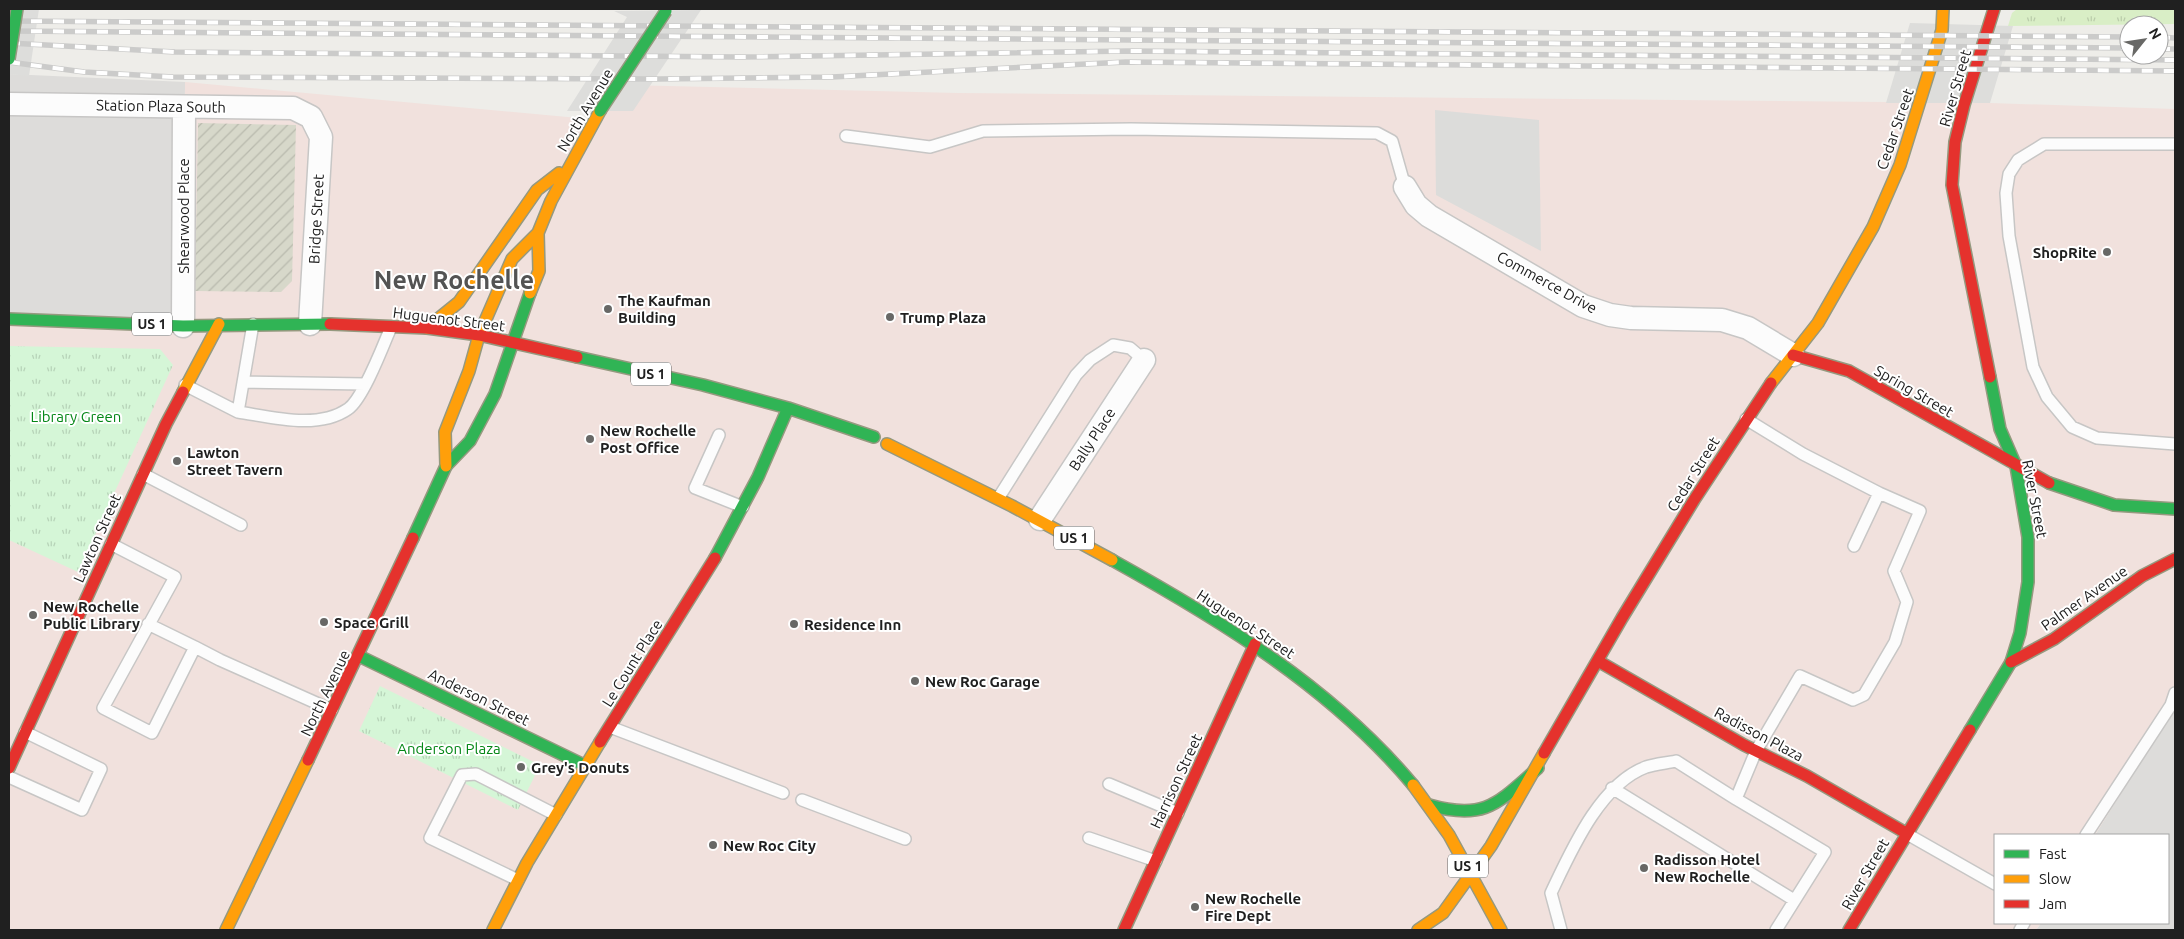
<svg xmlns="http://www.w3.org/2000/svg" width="2184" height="939" viewBox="0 0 2184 939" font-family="Ubuntu,sans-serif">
	<defs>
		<pattern id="construction-furrows" width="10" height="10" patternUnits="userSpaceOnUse" patternTransform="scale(1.25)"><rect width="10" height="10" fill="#d7d8ca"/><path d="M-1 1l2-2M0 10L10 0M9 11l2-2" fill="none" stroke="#b8b9ad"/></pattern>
		<pattern id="grass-tufts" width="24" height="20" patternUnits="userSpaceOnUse" patternTransform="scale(1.25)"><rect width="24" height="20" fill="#d9eec6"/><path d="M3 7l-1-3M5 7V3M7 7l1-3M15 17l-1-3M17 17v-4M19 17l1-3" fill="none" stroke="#baccaa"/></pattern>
		<pattern id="park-tufts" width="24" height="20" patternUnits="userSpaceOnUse" patternTransform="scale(1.25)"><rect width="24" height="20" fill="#d5f6d7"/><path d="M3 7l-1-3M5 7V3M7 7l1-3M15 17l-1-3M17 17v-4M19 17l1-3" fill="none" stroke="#b7d3b8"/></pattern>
	</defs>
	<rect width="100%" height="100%" fill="#eeede9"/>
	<path fill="#dddcda" d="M9,74l176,8 -1,250 -175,-8z
		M2175,707v223h-139l5,-7h127v-88h-73z"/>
	<path fill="#f1e1dd" d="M185,82l415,38 25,-35 333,8 1032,10 185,6v598l-80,128h-100v88h46l-5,7h-2027v-606l175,7z"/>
	<path fill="#dcdcda" d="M1435,110l104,10 2,131 -105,-56z"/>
	<path fill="url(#construction-furrows)" d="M198,123l98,2 -4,156 -11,11 -86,-1z"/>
	<path fill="url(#grass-tufts)" d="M2017,9h158v15l-167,2 4,-13z"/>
	<path fill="url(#park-tufts)" d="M9,346l151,3 13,16 -95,207 -69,-32z
		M380,686l160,79 -22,45 -159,-79z"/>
	<path fill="#dddddb" d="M9,9h30l-10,67 -20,-2z
		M701,10l-68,101h-66l60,-94 -13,-6z
		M1910,23l103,3 -23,77h-104z"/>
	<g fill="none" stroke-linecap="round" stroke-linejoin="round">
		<g stroke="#c7c6c5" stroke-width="14">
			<path id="lane" d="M846,136l84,11 53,-16 148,-2 246,4 15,8 13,46
				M2175,144h-131l-26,16 -9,14 -3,19 3,43 24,131 14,30 25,30 25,11 78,6
				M243,382l122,2
				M185,385l53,27 15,-88
				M238,412c33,5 80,18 110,-3 15,-10 35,-63 43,-82
				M1746,419l57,35 76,39 -25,53
				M719,435l-24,53 48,19
				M143,474l98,51
				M999,497l77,-122 14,-15 23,-15 17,3 14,12
				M111,544l64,33 -72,131 49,25 43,-86 -47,-23
				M195,647l25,13 112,50
				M610,727l173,66
				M9,777l73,33 19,-41 -76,-37
				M1109,784l69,29
				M1612,788l182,112
				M802,800l103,39
				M1907,834l88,50
				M2086,835l85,-130 4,-12
				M1089,838l67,23
				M518,880l-88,-42 32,-63 14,-1 80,41
				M1561,930l-10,-37c20,-42 49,-109 95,-126 9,-3 21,-4 30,-6l60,38
				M1776,930l49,-78 -89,-53 20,-48 44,-75 53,24 11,-5 31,-53 12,-40 -13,-31 26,-60 -41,-18
				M2020,930l4,-7"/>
		</g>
		<g stroke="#c7c6c5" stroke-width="25">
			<path id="street" d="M9,104l284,4 18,9 10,20 -11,187
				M1405,187l11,18 13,11 154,90 27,9 21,3 91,2 26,8 45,27
				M183,326l1,-219
				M1040,519l104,-159"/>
		</g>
		<g stroke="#95997f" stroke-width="14">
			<path id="fast" d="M9,319l174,7 147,-2
				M577,357l126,28 85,23 86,29
				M2049,483l65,22 61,4
				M413,538l33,-72 24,-25 25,-47 35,-101
				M715,558l43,-81 30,-69
				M1112,560c110,61 220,128 301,225
				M359,656l227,110
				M1970,730l41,-68 9,-29 8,-51v-45l-12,-71 -16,-37 -10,-52
				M1429,805c56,16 69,-2 109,-37"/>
		</g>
		<g stroke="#95997f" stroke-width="14">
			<path id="slow" d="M530,293l9,-22 -1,-38 13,-32 49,-90
				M427,328l32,-26 78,-112 22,-17
				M1771,383l47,-60 55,-96 27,-62 42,-135 1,-21
				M183,392l36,-68
				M887,444l125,62 100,54
				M446,466l-1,-34 24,-61 10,-36 33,-76 26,-26
				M1413,785l36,50 52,95
				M226,930l82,-170
				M493,930l34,-67 73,-121
				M1418,930l25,-17 48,-67 53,-93"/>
		</g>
		<g stroke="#95997f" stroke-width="14">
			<path id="jam" d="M330,324l97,4 52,7 98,22
				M1793,355l56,16 200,112
				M1990,377l-38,-192 3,-43 9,-37 30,-96
				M1598,661l146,84 63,31 99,57
				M2011,662l43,-23 88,-63 33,-17
				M600,742l115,-184
				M1544,753l78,-135 72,-118 77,-117
				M308,760l105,-222
				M9,768l157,-344 17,-32
				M1124,930l131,-286
				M1849,930l121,-200"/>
		</g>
		<use href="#lane" stroke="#fcfcfc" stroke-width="11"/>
		<use href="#street" stroke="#fcfcfc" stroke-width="22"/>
		<use href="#fast" stroke="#30b455" stroke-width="11"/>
		<use href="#slow" stroke="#ff9f0a" stroke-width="11"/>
		<use href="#jam" stroke="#e5322d" stroke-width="11"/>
		<g stroke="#cbcbca" stroke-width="5.5">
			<path id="rail" d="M9,21l2120,16
				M9,31l2120,17
				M2159,37l16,1
				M9,43l166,9 566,5 387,-6 1047,9
				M2159,49h16
				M9,62l75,10 89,5 486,2 173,-2 294,-15 1049,9"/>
		</g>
		<use href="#rail" stroke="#fff" stroke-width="4" stroke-dasharray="11" stroke-linecap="butt"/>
		<g stroke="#95997f" stroke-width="14" stroke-linecap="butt">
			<path id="fast-bridge" d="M9,59l8,-50
				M600,111l66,-100"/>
		</g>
		<use href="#fast-bridge" stroke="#30b455" stroke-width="11"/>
	</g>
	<g fill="#686866" stroke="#fff" stroke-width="2">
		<circle cx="2107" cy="252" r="5"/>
		<circle cx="608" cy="309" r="5"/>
		<circle cx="890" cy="317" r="5"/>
		<circle cx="590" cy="439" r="5"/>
		<circle cx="177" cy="461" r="5"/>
		<circle cx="33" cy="615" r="5"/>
		<circle cx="324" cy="622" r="5"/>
		<circle cx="794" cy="624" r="5"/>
		<circle cx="915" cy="681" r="5"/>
		<circle cx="521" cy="767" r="5"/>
		<circle cx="713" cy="845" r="5"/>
		<circle cx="1644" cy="868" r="5"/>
		<circle cx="1195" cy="907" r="5"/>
	</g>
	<g text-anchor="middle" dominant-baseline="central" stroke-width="4" stroke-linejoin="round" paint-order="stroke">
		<g fill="#fff" stroke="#636363" stroke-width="1">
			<rect x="132" y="312.5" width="40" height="23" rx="4"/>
			<rect x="631" y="362.5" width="40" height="23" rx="4"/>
			<rect x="1054" y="526.5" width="40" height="23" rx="4"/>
			<rect x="1448" y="854.5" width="40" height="23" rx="4"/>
		</g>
		<g font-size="14" font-weight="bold" fill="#202020">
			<text x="152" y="324">US 1</text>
			<text x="651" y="374">US 1</text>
			<text x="1074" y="538">US 1</text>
			<text x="1468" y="866">US 1</text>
		</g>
		<g font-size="15" fill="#202020" stroke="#fff">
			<text transform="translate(1955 88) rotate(-74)">River Street</text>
			<text transform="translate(161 106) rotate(1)">Station Plaza South</text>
			<text transform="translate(585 110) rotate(-59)">North Avenue</text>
			<text transform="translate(1895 129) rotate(-71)">Cedar Street</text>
			<text transform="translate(183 216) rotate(-90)">Shearwood Place</text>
			<text transform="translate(316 219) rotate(-87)">Bridge Street</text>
			<text transform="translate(1547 282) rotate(29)">Commerce Drive</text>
			<text transform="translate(449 319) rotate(7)">Huguenot Street</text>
			<text transform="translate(1914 391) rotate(30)">Spring Street</text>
			<text transform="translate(1092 439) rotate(-57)">Bally Place</text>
			<text transform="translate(1693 474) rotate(-58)">Cedar Street</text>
			<text transform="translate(2035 499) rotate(79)">River Street</text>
			<text transform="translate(97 538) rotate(-66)">Lawton Street</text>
			<text transform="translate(2084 598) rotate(-35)">Palmer Avenue</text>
			<text transform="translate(1246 624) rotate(33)">Huguenot Street</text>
			<text transform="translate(632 663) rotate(-58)">Le Count Place</text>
			<text transform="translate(325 693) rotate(-64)">North Avenue</text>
			<text transform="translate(479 697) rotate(26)">Anderson Street</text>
			<text transform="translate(1759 734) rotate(28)">Radisson Plaza</text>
			<text transform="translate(1176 781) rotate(-65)">Harrison Street</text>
			<text transform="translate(1865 874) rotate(-60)">River Street</text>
		</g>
		<g font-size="15" font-weight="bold" fill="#202020" stroke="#fff" text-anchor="start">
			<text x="2097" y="252" text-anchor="end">ShopRite</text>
			<text x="618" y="300">The Kaufman<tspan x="618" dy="17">Building</tspan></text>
			<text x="900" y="317">Trump Plaza</text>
			<text x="600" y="430">New Rochelle<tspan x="600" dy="17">Post Office</tspan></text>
			<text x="187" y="452">Lawton<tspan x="187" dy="17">Street Tavern</tspan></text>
			<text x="43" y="606">New Rochelle<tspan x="43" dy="17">Public Library</tspan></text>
			<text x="334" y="622">Space Grill</text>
			<text x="804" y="624">Residence Inn</text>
			<text x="925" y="681">New Roc Garage</text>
			<text x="531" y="767">Grey's Donuts</text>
			<text x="723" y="845">New Roc City</text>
			<text x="1654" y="859">Radisson Hotel<tspan x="1654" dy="17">New Rochelle</tspan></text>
			<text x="1205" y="898">New Rochelle<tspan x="1205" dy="17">Fire Dept</tspan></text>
		</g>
		<g font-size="15" fill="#058717" stroke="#fff">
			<text x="76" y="416">Library Green</text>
			<text x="449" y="748">Anderson Plaza</text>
		</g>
		<g font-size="25" font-weight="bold" fill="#535353" stroke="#fff">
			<text x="454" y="280">New Rochelle</text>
		</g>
	</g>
	<rect width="2184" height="939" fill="none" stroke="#202020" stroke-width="20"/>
	<rect x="1994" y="834" width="175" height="90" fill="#ffffff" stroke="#a6a6a6"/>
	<rect x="2004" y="850" width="25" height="8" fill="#30b455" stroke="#a6a6a6"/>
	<text x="2039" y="859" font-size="15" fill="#202020">Fast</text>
	<rect x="2004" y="875" width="25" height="8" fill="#ff9f0a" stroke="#a6a6a6"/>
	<text x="2039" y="884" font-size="15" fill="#202020">Slow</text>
	<rect x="2004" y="900" width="25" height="8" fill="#e5322d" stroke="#a6a6a6"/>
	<text x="2039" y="909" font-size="15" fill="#202020">Jam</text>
	<g transform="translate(2144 40) rotate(60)"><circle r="24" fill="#ffffff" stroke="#a6a6a6"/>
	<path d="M0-4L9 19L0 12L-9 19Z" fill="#686866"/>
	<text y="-8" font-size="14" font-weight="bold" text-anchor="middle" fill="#202020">N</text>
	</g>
</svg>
